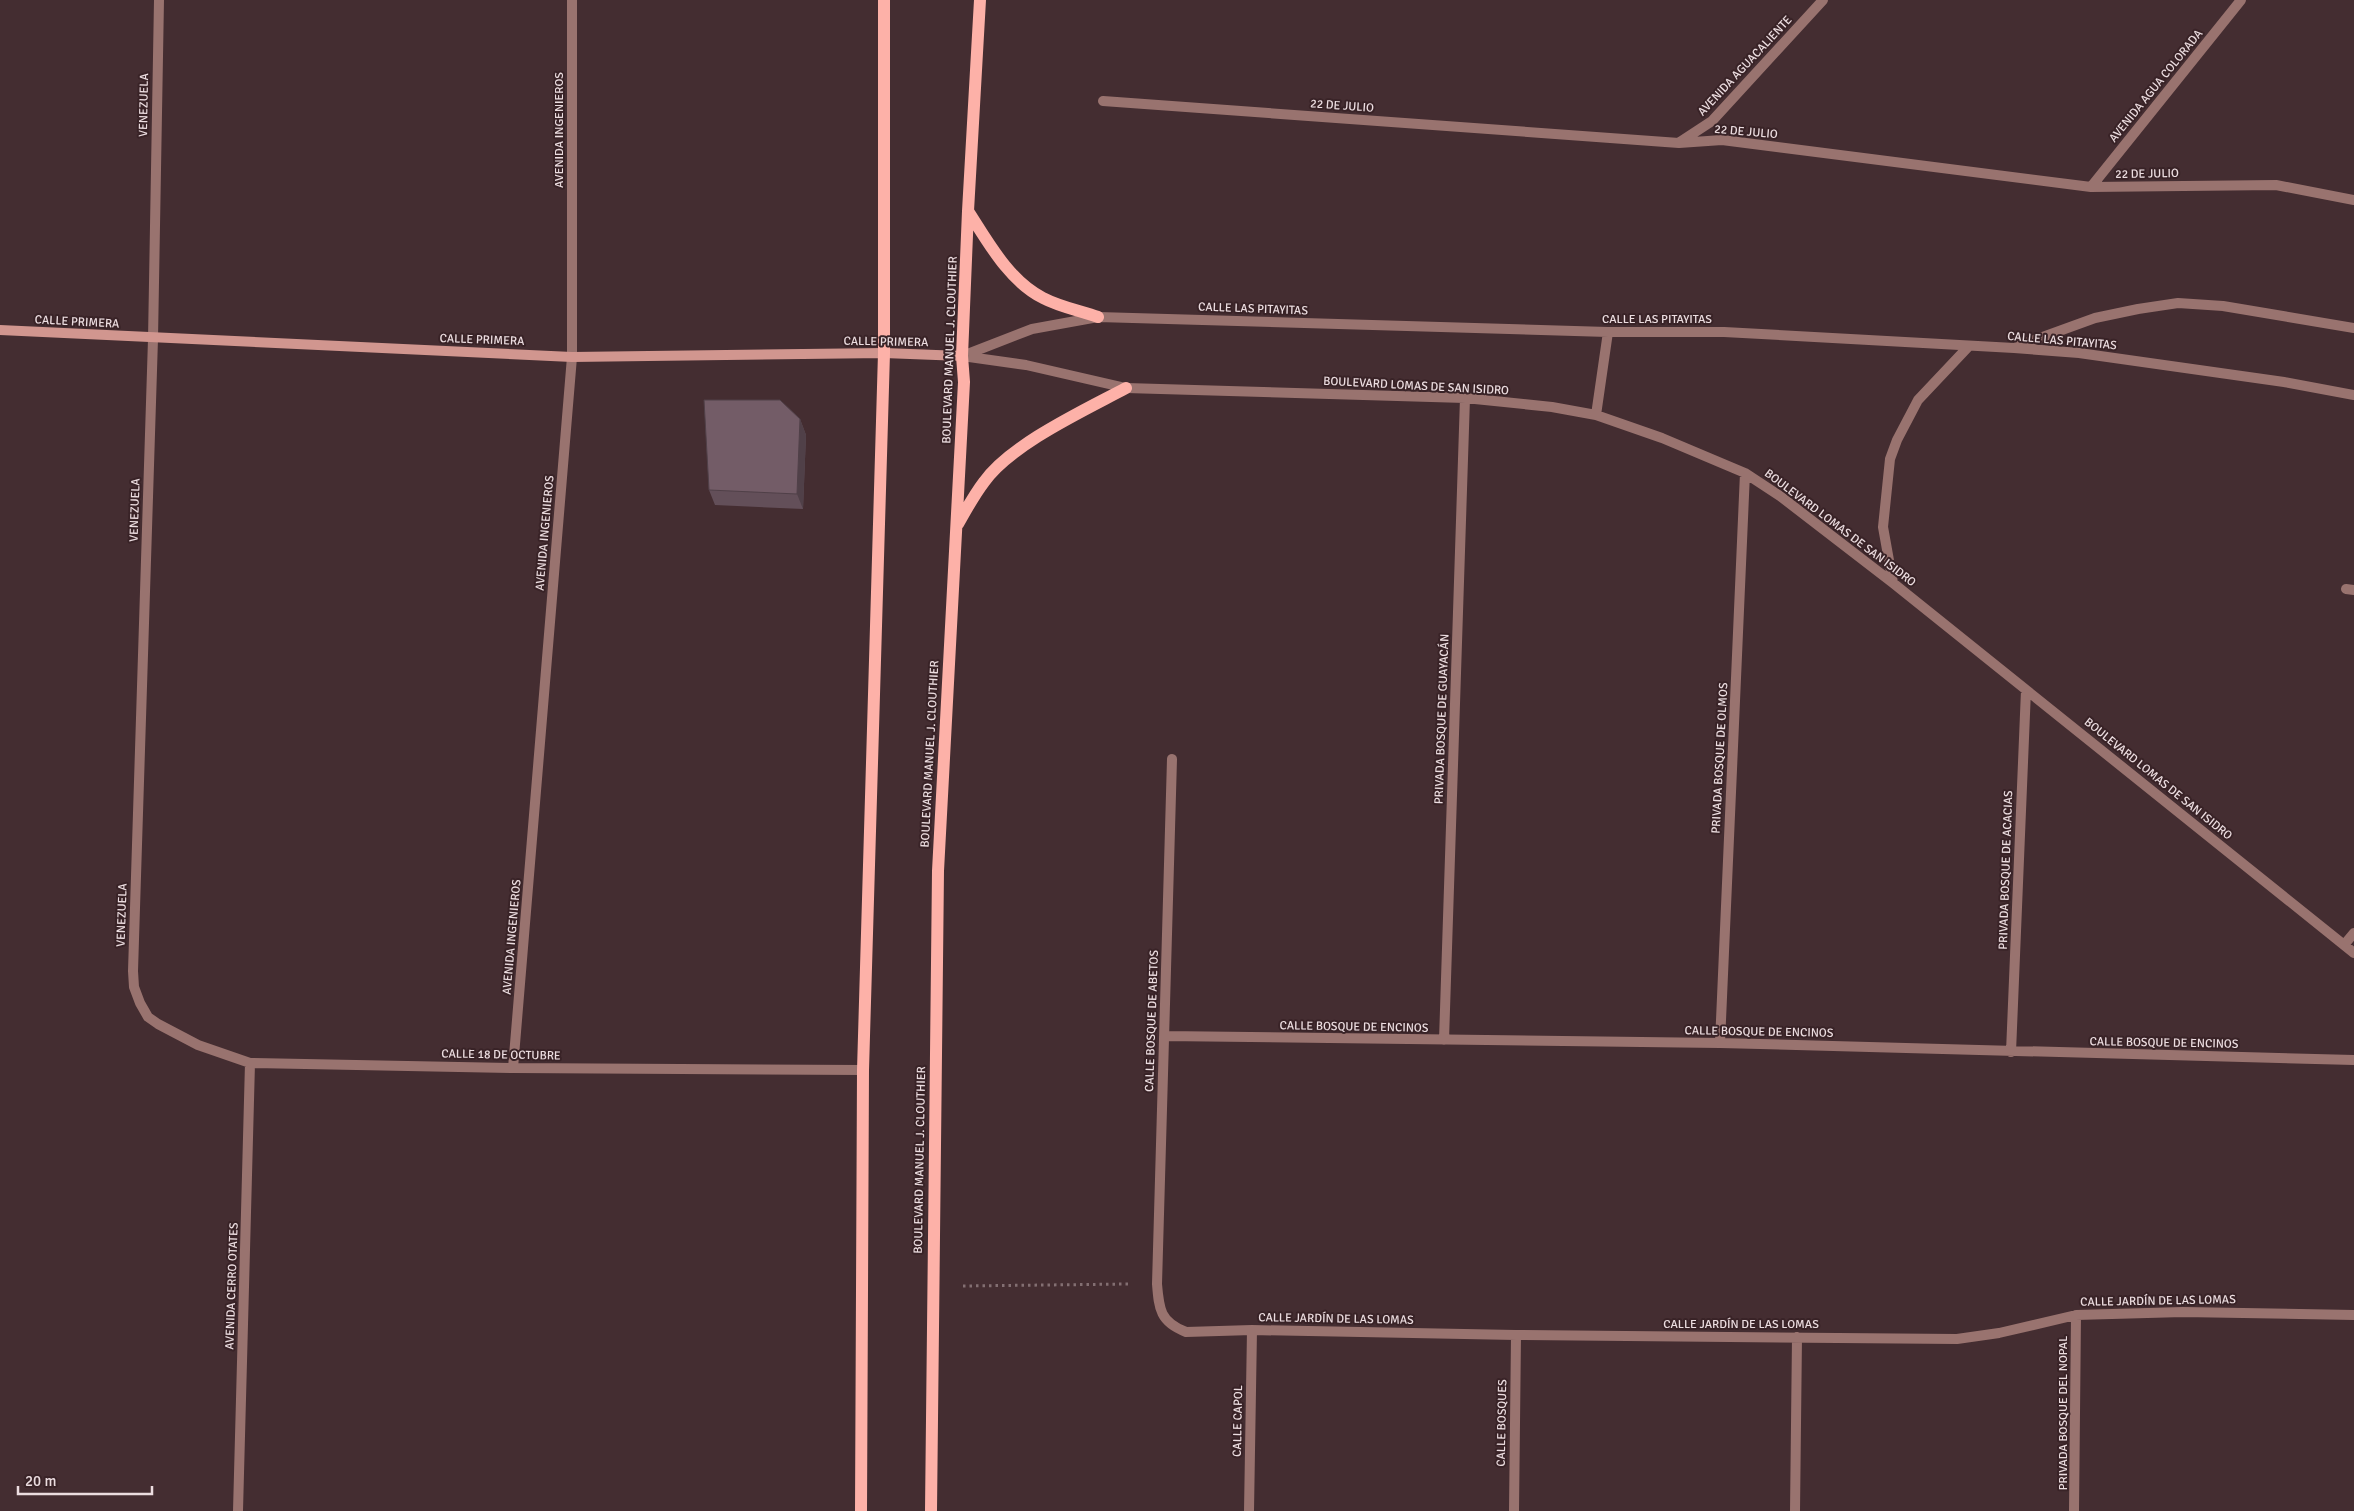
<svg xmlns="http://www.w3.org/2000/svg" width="2354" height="1511" viewBox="0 0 2354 1511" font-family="Signika,sans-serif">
	<rect width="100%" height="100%" fill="#442d31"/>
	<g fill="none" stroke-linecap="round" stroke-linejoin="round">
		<path stroke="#836f72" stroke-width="3" stroke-dasharray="2.5 4" stroke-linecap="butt" d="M963,1286l166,-2"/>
		<path stroke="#99736f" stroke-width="10" d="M159,0l-6,339 -20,632 1,16 6,16 8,14 10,7 40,21 52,18 263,5 350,2
			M1103,101l576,42 43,-3 369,47 185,-2 78,15
			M1680,142l32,-21 111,-121
			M2091,187l150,-187
			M2018,346l77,-28 43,-9 40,-6 45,3 131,22
			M965,355l67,-26 66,-12 510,15h116l290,16 65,5 205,29 70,13
			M962,356l64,9 100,23 339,10 87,9 44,8 66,23 83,35 35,23 113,87 461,370
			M1596,415l12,-83
			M1893,583l-10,-56 7,-68 7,-19 21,-40 50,-53
			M2346,589l8,1
			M1172,759l-15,525c2,25 3,38 29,48l66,-2 264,5 441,4 42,-6 77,-18 107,-3 171,3
			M2344,945l10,-12
			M1164,1036l556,7 634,17
			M1444,1040l21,-642
			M1720,1043l25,-570
			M2011,1052l15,-362
			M513,1068l59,-711v-357
			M238,1511l12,-448
			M1249,1511l3,-181
			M1514,1511l2,-176
			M1795,1511l2,-174
			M2074,1511l2,-196"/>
		<path stroke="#d1968f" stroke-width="10" d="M0,330l572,27 312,-4 78,3"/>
		<path stroke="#fdb1a8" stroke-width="12" d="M968,211c20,31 41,70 75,87 17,9 38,13 55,19
			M958,524c8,-14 16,-29 26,-42 27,-38 101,-72 142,-94
			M861,1511l2,-441 21,-717v-353
			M931,1511l7,-640 26,-489 -2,-26 6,-145 12,-211"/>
	</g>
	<path fill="#634f59" d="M800,419l6,16 -3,74 -88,-4 -6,-15z"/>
	<path fill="#504048" d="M800,419l6,16 -3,74 -6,-15z"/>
	<path fill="#735c67" stroke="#504048" d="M704,400h76l20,19 -3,75 -88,-4z"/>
	<g text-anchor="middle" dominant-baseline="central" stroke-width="4" stroke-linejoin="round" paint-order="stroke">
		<g font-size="12" fill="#ecdde0" stroke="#392327">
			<text transform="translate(1745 66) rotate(-47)">AVENIDA AGUACALIENTE</text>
			<text transform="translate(2156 86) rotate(-51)">AVENIDA AGUA COLORADA</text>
			<text transform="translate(144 105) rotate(-89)">VENEZUELA</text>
			<text transform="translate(1342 106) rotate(4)">22 DE JULIO</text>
			<text transform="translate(559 130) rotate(-90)">AVENIDA INGENIEROS</text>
			<text transform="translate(1746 132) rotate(5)">22 DE JULIO</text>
			<text transform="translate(2147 174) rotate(-1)">22 DE JULIO</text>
			<text transform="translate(1253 309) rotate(2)">CALLE LAS PITAYITAS</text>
			<text x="1657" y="319">CALLE LAS PITAYITAS</text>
			<text transform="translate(77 322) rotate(3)">CALLE PRIMERA</text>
			<text transform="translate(482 340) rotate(2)">CALLE PRIMERA</text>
			<text transform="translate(2062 341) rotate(5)">CALLE LAS PITAYITAS</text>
			<text transform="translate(886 342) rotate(1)">CALLE PRIMERA</text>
			<text transform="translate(950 350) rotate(-88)">BOULEVARD MANUEL J. CLOUTHIER</text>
			<text transform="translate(1416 386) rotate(3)">BOULEVARD LOMAS DE SAN ISIDRO</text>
			<text transform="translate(135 510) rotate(-88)">VENEZUELA</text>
			<text transform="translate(1840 528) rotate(37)">BOULEVARD LOMAS DE SAN ISIDRO</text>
			<text transform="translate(545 533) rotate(-85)">AVENIDA INGENIEROS</text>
			<text transform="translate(1442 719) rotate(-88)">PRIVADA BOSQUE DE GUAYACÁN</text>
			<text transform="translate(930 754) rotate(-87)">BOULEVARD MANUEL J. CLOUTHIER</text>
			<text transform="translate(1720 758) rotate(-87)">PRIVADA BOSQUE DE OLMOS</text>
			<text transform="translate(2158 779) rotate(39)">BOULEVARD LOMAS DE SAN ISIDRO</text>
			<text transform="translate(2006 870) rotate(-88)">PRIVADA BOSQUE DE ACACIAS</text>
			<text transform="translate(122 915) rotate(-88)">VENEZUELA</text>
			<text transform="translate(512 937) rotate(-85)">AVENIDA INGENIEROS</text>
			<text transform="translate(1152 1021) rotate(-88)">CALLE BOSQUE DE ABETOS</text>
			<text transform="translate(1354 1027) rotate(1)">CALLE BOSQUE DE ENCINOS</text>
			<text transform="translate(1759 1032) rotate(1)">CALLE BOSQUE DE ENCINOS</text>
			<text transform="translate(2164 1043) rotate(1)">CALLE BOSQUE DE ENCINOS</text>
			<text transform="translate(501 1055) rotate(1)">CALLE 18 DE OCTUBRE</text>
			<text transform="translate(920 1160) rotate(-89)">BOULEVARD MANUEL J. CLOUTHIER</text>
			<text transform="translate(232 1286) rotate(-88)">AVENIDA CERRO OTATES</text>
			<text transform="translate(2158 1301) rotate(-1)">CALLE JARDÍN DE LAS LOMAS</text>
			<text transform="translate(1336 1319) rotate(1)">CALLE JARDÍN DE LAS LOMAS</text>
			<text x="1741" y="1324">CALLE JARDÍN DE LAS LOMAS</text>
			<text transform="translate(2063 1413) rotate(-90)">PRIVADA BOSQUE DEL NOPAL</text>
			<text transform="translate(1238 1421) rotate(-89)">CALLE CAPOL</text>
			<text transform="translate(1502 1423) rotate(-89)">CALLE BOSQUES</text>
		</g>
	</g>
	<path d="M18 1486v8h134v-8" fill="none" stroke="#ecdde0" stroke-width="2.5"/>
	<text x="25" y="1486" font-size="15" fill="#ecdde0" stroke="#392327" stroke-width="4" paint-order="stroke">20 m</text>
</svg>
